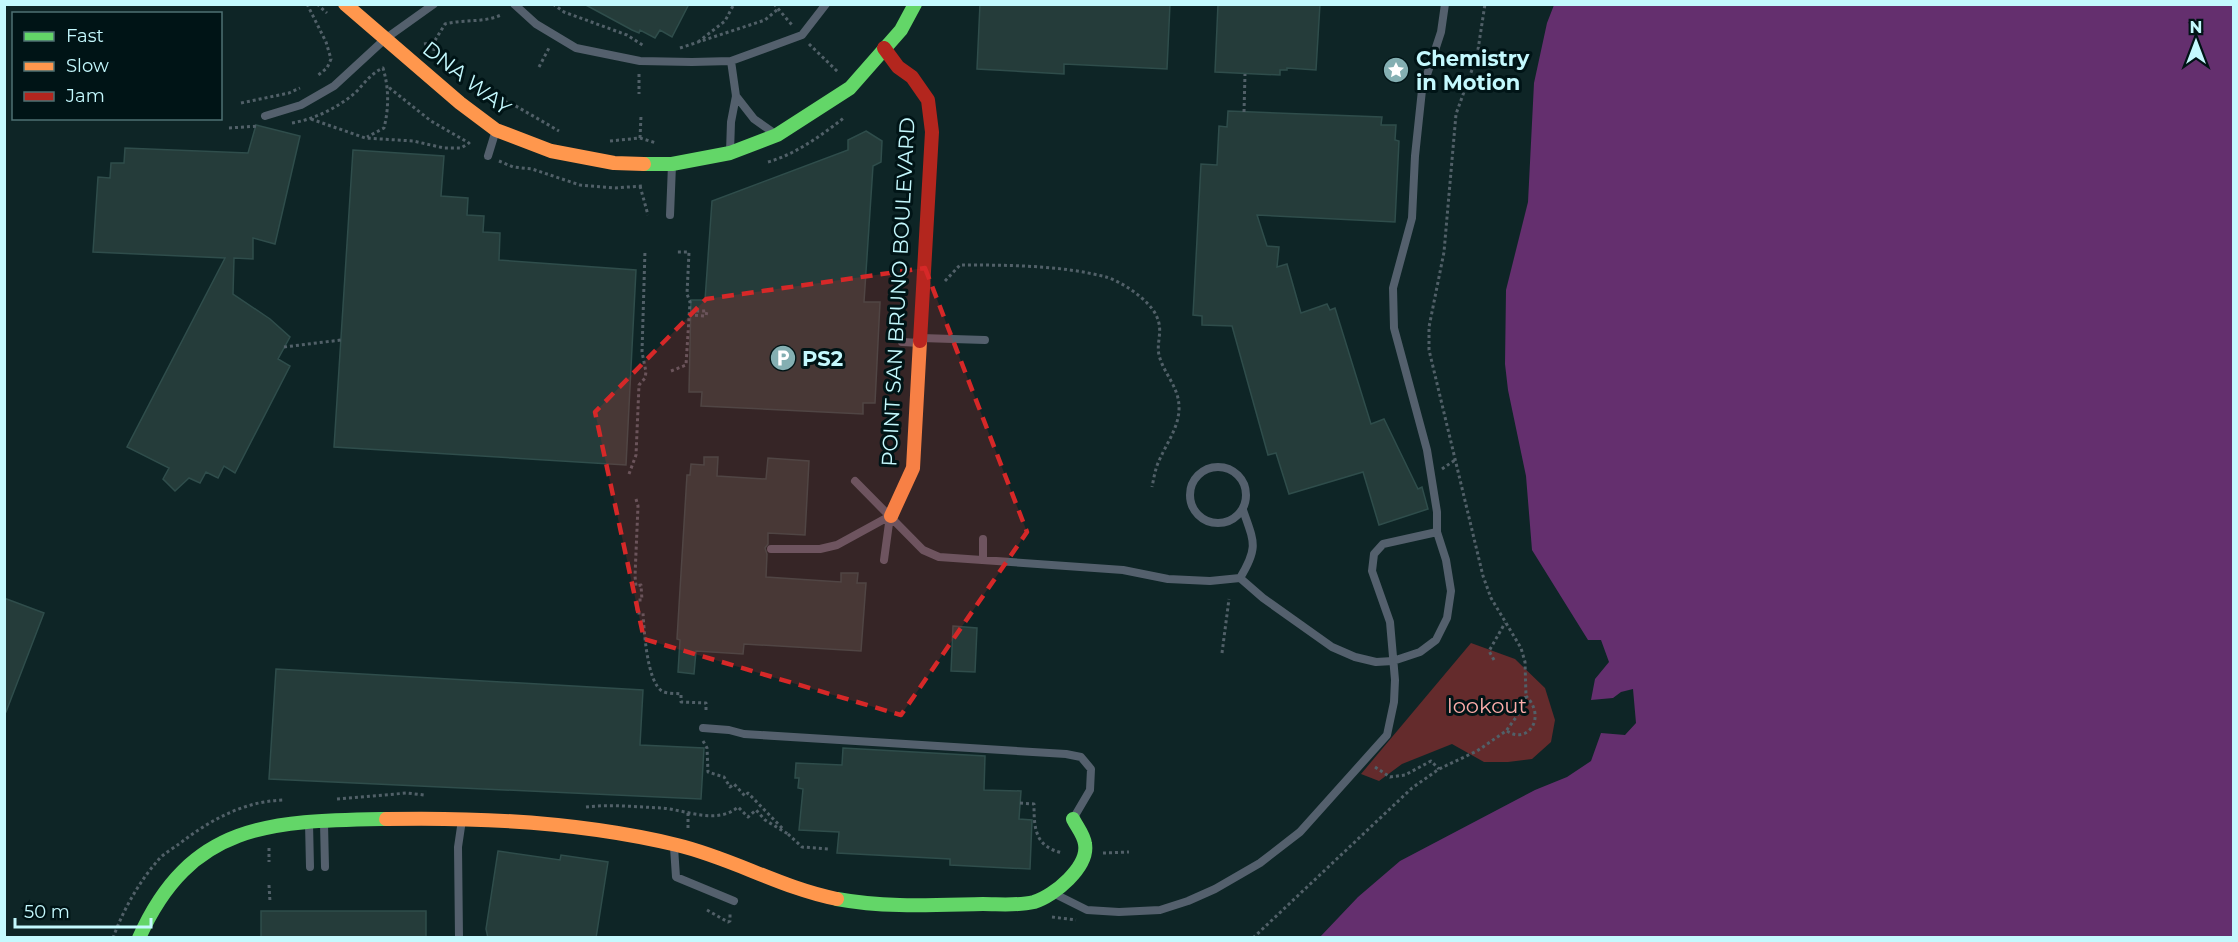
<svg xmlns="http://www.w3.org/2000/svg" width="2238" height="942" viewBox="0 0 2238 942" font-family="Montserrat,sans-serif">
	<rect width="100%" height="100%" fill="#0e2526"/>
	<path fill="#642b2c" d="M1471,643l44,16 30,29 10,32 -4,22 -19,17 -24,3h-24l-32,-18 -50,20 -23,17 -18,-7z"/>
	<path fill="#642f6e" d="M1554,5h679v932h-913l38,-40 42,-36 135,-71 32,-13 24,-16 10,-28 24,2 11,-12 -3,-34 -12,3 -8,6 -22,2 4,-21 14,-17 -8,-22h-13l-56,-90 -6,-74 -18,-86 -3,-26 1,-74 22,-88 6,-119 13,-60z"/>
	<path fill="#253c3a" stroke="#2f4d4b" stroke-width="1.5" d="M584,4h105l-17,33 -12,-7 -5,8 -15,-8 -1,3 -7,-3z
		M980,4h190l-3,65 -103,-5v10l-87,-5z
		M1218,4h102l-4,66 -29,-2v2h-7v5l-65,-3z
		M1228,111l154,6 -1,8h15l-1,15 4,1 -4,81 -138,-7 10,31 12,1 -2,20 10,-3 14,49 26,-9 3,6 5,-2 36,116 13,-5 34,70 4,-2 6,22 -49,16 -16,-53 -74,22 -13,-41 -8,2 -36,-129 -30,-1v-9l-9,-1 8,-151 16,1 2,-39 8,1z
		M256,125l44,11 -25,108 -22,-6v21l-19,-1 -1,36 37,25 20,18 -12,22 12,7 -55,107 -11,-7 -6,12 -12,-6 -6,11 -11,-5 -14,13 -12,-12 6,-11 -42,-21 98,-189 -132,-6 5,-75 12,1 1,-15h13l1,-15 123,5z
		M866,131l16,10 -1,21 -8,4 -9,136h16l-5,101h-12v11l-162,-8 1,-14h-13l2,-92h14l7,-99 136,-51v-10z
		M353,150l91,6 -3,40 27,2 -1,17 17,1 -1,16 17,1 -1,27 137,10 -10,195 -292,-18z
		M704,457h14l-1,19 49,3 2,-21 41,3 -4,74 -37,-2v11l-3,4 2,6 -1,23 75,5v-9h17l-1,10h9l-5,68 -117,-7 -1,10 -47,-3 -2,23 -16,-2 2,-32 -3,-1 10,-164h3l1,-11 13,1z
		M4,598l40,15 -38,99h-2z
		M953,626l24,2 -2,44 -24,-1z
		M276,669l367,21 -3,55 64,3 -3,51 -432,-20z
		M843,748l142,8 -1,34 37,1 -2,28 13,1 -2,49 -80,-4v-6l-113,-6 2,-21 -40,-2 4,-41 -5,-1 1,-10h-4l1,-15 46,2z
		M498,851l62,9 1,-5 47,7 -12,76h-108l-2,-9z
		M261,911h165v27h-165z"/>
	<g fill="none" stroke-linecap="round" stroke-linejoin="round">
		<path stroke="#516068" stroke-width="3" stroke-dasharray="3 3" stroke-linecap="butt" d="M307,4l19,38 5,17 -4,9 -10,8
			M317,4l10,9
			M553,4l11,8 63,23 17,11
			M774,4l18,21
			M434,42v10
			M698,42l27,-21 9,-17
			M424,44l10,-2 11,-18c19,-5 38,-1 56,-9
			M809,44l29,28
			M680,48l85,-28 13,-11
			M539,67l10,-19
			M639,74v20
			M482,93l32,12 45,26
			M241,103l48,-10 11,-5
			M1244,112l1,-38
			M311,119l54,19 48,3 31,7h17l8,-5 -38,-22 -44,-35
			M292,123c23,-4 45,-15 63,-30 9,-9 16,-20 28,-25 6,20 6,40 1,60l-17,9
			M229,128l30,-2
			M640,138l1,-22
			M610,141l30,-3 16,5
			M499,161l14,6 19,2 48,16 35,3 27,-2
			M768,162c28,-8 54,-27 77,-45
			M640,186l8,29
			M945,281l15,-16c45,0 101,0 146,12 15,4 43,23 50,38 8,16 0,26 3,40 5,20 21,32 20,55 -1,19 -13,34 -20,51 -4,8 -5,17 -7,26
			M689,315l17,1 1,-5h-12
			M284,347l57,-7
			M671,371l15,-6 4,-63 -3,-8 2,-42h-12
			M1442,469l13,-9
			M629,474l7,-19 3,-70 6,-7 1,-6 -4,-20 3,-102
			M636,499l2,7 -3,70 1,10 5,-1 1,15h-5v13h6c1,17 4,69 19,78 5,3 13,2 19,3v8l25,1v10
			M1222,653l7,-54
			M1494,660l-5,-9 16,-28
			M1507,731c21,14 40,-14 19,-35
			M703,741l4,7 1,24 16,5 6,10 4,-3 11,12 3,-3 35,36
			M1375,767l15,10 15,-2 26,-14 8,8
			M337,799l70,-6 17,2
			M1020,803l14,1c0,25 1,43 29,49
			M586,807c25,-3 51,0 76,1 24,2 55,17 76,-1l10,10 8,-7 9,10 23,14
			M688,813v16
			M788,834l14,13 27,2
			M269,848v14
			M1103,853l26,-1
			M269,885l1,17
			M707,910l21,12 2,-1v-7
			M1052,917l24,3
			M113,938c10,-28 27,-58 47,-80 5,-5 13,-10 19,-14 31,-24 65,-43 105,-44
			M1253,938l159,-150 27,-19 38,-18 29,-20 11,-15 9,-20 -1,-34 -4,-14 -30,-50 -8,-22 -54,-226v-23l15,-75 12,-138 21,-58 8,-52"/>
		<path stroke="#54606d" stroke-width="8" d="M514,4l22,20 40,24 64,13 52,1 39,-1 71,-26 24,-31
			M736,96l18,23 20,14
			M265,116l36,-11 33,-19 51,-47 49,-35
			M730,152l1,-30 5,-26 -5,-35
			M488,156l8,-26
			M670,215l2,-50
			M921,338l64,2
			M902,342l18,1
			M1190 495a28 28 0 1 1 56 0a28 28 0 1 1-56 0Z
			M855,481l68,69 16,7 184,13 45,9 42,2 30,-3 23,20 69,49 23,10 21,5 17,-1 27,-9 16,-12 11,-22 4,-27 -5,-31 -9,-28v-20l-10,-62 -33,-122 -1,-40 19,-70 3,-62 7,-66 19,-58 4,-28
			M771,549h49l17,-4 53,-29
			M884,560l6,-44
			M983,560v-21
			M1240,578c19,-31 14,-36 3,-68
			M703,728l26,2 15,4 322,20 15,3 10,12 -1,21 -17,29
			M309,823l1,44
			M324,823l1,44
			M674,847l2,30 58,24
			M1055,894l32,16 32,2 41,-2 28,-9 27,-12 45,-26 40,-31 87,-97 7,-33 1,-22 -5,-58 -18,-51 2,-17 9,-10 54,-12
			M459,938l-1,-91 4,-27"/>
		<path stroke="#63d668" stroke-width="14" d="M644,164h28l58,-11 47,-18 73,-47 51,-58 14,-26
			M837,899c49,9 97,6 146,5 17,0 34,2 51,-2 20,-6 55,-35 51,-58 -1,-9 -8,-17 -12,-25
			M139,938c52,-117 134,-117 247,-119"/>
		<path stroke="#ff974d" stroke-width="14" d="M345,4l115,99 36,27 55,21 63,12 30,1
			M891,516l22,-48 7,-127
			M386,819c97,-2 196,3 291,26 55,13 104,43 160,54"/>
		<path stroke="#b3261e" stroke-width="14" d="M884,48l14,19 14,10 16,23 4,32 -12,209"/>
	</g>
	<path fill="#d62828" fill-opacity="0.2" stroke="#d62828" stroke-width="4.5" stroke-dasharray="12 8" stroke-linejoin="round" d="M925,268l102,264 -126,183 -257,-76 -49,-227 111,-113z"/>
	<defs>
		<g id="sight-disc" transform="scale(1.35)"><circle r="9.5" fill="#84afb2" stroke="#001416"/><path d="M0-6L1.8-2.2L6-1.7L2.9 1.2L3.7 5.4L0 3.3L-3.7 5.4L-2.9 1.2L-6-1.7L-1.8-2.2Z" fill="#fff"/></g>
		<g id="parking-disc" transform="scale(1.35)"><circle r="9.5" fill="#84afb2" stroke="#001416"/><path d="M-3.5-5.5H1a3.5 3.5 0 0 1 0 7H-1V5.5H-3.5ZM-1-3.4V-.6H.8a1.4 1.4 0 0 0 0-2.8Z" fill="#fff"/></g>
	</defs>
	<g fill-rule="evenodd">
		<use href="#sight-disc" x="1396" y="70"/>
		<use href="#parking-disc" x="783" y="358"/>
	</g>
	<g text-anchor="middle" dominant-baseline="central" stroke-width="6" stroke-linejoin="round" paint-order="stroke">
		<g font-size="21" font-weight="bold" fill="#c4f9fe" stroke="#001416" text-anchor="start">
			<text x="1416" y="58">Chemistry<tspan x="1416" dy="24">in Motion</tspan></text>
			<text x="802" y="358">PS2</text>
		</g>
		<g font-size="21" fill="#c4f9fe" stroke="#001416">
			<text transform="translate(467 78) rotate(38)">DNA WAY</text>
			<text transform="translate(898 292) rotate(-87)">POINT SAN BRUNO BOULEVARD</text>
		</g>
		<g font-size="21" fill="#fdadaa" stroke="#001416">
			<text x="1487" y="705">lookout</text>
		</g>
	</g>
	<rect width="2238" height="942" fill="none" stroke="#c4f9fe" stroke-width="12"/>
	<rect x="12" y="12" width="210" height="108" fill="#001416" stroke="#4e7073" stroke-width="1.5"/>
	<rect x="24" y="32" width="30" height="9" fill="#63d668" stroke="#4e7073" stroke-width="1.5"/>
	<text x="66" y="42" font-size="18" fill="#c4f9fe">Fast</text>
	<rect x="24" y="62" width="30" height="9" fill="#ff974d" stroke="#4e7073" stroke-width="1.5"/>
	<text x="66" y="72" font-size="18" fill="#c4f9fe">Slow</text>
	<rect x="24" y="92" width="30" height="9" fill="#b3261e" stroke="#4e7073" stroke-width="1.5"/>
	<text x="66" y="102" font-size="18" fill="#c4f9fe">Jam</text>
	<g transform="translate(2196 42)" stroke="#001416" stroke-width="4.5" paint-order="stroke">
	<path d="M0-4.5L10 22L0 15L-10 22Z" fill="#c4f9fe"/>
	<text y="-9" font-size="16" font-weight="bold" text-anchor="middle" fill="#c4f9fe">N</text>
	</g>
	<path d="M15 918v9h136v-9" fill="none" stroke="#c4f9fe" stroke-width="3"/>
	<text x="24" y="918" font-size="18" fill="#c4f9fe" stroke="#001416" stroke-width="4.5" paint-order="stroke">50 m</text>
</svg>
